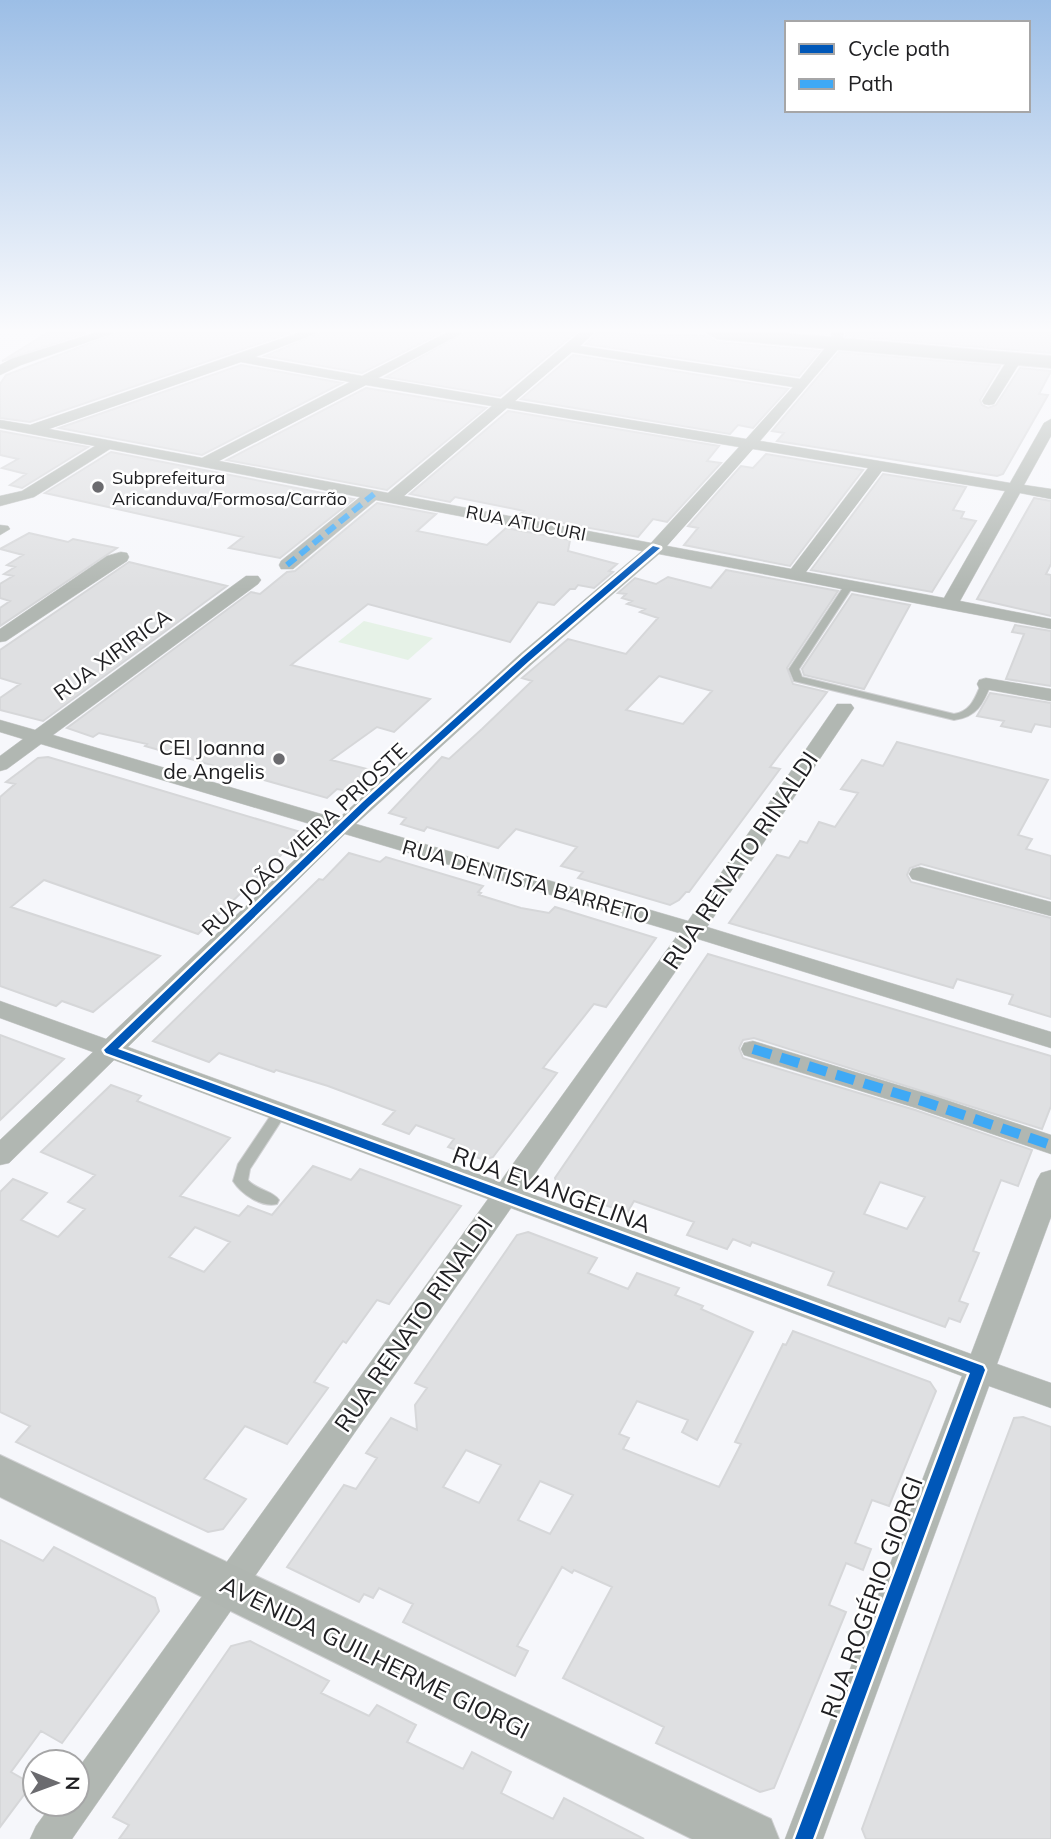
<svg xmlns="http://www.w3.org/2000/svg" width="1051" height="1839" viewBox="0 0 1051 1839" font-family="Mulish,sans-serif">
	<rect width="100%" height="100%" fill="#f6f7fb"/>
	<path fill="#e6f2e7" d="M364,621l69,17 -25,22 -70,-18z"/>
	<path fill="#dfe0e2" stroke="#d6d7d9" stroke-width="2" fill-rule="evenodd" d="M47,333h39l-84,28z
		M117,333h173l-260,89 -30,-4v-34l6,-9z
		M320,333h121l-79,40 -97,-17z
		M464,333h111l-75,63 -114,-19z
		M597,333l110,3 10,6 103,9 -21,25 -213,-32z
		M846,333h205v20l-205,-17z
		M839,352l161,14 -20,34 2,5 6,3 8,-3 24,-37 31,3 -12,23 9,1 -45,79 -6,2 -220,-35 7,-8 -12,-2z
		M573,355l215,34 -35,39 -15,-3 -8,9 -209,-35z
		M241,365l101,18 -140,72 -143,-27z
		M366,388l120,20 -99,82 -160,-30z
		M508,411l211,35 -12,15 14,2 -54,59 -14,-3 -15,18 -119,-22 5,-4 -14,-3 -55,-11 -5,5 -40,-8z
		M0,431l88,16 -66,41 -12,-3 16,-11 -24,-6 16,-9 -18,-4z
		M111,452l243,47 -74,59 -51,-10 14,-11 -198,-44z
		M766,454l97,16 -73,96 -106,-21 14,-17 -10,-2 53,-60 12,2z
		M883,474l83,13 -13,23 11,2 -3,6 15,3 -44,71 -121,-22z
		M1034,498l17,3v63l-5,10 5,1v41l-74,-17z
		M377,503l59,11 -19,17 70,14 19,-17 64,12 -2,11 49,13 -8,7 4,1 -19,16 -16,-3 -3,4h-5l-16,16 -16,-3 -28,40 -142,-38 -77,61 139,34 -36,33 -17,-5 -46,33 40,10 -23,21 -11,-2 -10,9 -182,-52 2,-2 -48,-11 -6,4 -26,-9 184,-136 9,2 27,-22 8,-1z
		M29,533l39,9 5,-3 44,9 -117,78v-18l10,-7 -10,-3v-14l13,-8 -9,-2 11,-7 -8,-2 16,-10 -23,-6z
		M129,562l98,24 -184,135 -43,-11v-12l20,-14 -20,-6v-28z
		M726,570l112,21 -51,77 6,16 34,8 -57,75 10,2 -91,123h-3l-7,8 -9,5 -92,-27 5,-6 -22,-6 16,-19 -61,-18 -18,19 -71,-21 -3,4 -23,-7 5,-6 -17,-5 53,-56 7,2 33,-30 50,-48 -10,-3 46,-39 58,15 32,-36 -18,-6 5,-3 -18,-5 5,-3 -10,-3 4,-4 -8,-1 17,-15 21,6 12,-7 43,11zM659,676l53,15 -29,33 -57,-14z
		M852,594l58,11 -46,84 -60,-14 -2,-6z
		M1015,625l36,6v55l-45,-7 18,-45 -12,-2z
		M990,693l61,10v24l-16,-3 -4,8 -30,-6 3,-5 -27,-5z
		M897,742l151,38 -30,55 14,4 -6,10 25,7v43l-130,-35 -11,4 -3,7 4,7 140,36v99l-42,-13 4,-9 -56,-16 -4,9 -224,-65 48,-68 12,3 11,-17 7,2 12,-21 16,5 23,-34 -17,-4 21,-29 21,6z
		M48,757l75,22 181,54 -106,101 -154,-54 -33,27 149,49 -67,56 -31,-11 -6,5 -56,-20v-189l15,-13 -9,-2 32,-24z
		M349,853l31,9 6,-5 97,29 -5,6 3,1 -2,2 42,13 28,5 6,-6 101,31 -50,69 -12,-3 -51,64 14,5 -64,84 -9,3 -36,-13 6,-8 -38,-14 -7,9 -26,-10 12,-13 -67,-25 -52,-16 -2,2 -55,-19 -10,9 -56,-21 166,-162 4,1z
		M708,954l343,102v50l-9,23 -288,-91 -11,2 -4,8 4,10 172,52 117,40 -14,36 -17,-6 -28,71 6,2 -20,48 9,3 -8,18 -11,-4 -4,9 -117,-42 6,-13 -82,-30 -2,4 -17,-7 -6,10 -40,-14 7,-13 -60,-21 -7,12 -69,-25 -3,-10zM880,1182l45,15 -18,32 -43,-15z
		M0,1035l64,24 -64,61z
		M111,1085l30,11 -4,5 93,37 -50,58 59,20 9,-10 24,9 41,-49 38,14 9,-11 101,37 -72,98 -12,-4 -31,43 -3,-2 -29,41 14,6 -41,56 -42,-18 -41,53 42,20 -23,30 -15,3 -192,-90 14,-16 -30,-14v-220l13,-13 34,14 -26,27 37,17 27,-28 -17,-7 27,-27 -54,-23zM195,1227l35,15 -26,30 -35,-15z
		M528,1232l69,26 -9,15 40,16 9,-16 42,15 -4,7 28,11 -2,3 52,23 -56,108 -15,-8 6,-12 -51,-19 -18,33 10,4 -6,11 96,38 22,-43 -6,-2 48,-98 3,1 7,-14 137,51 6,9 -47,115 -17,-6 -17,43 16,6 -8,21 -17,-7 -17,42 17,7 -72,176 -14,4 -104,-49 8,-16 -101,-49 49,-91 -38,-17 -2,3 -10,-6 -45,79 11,5 -13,25 -112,-54 10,-18 -34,-16 -6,10 -9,-4 -5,8 -72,-35 57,-82 12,4 21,-31 -11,-5 25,-35 26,12 -2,-25 12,-17 -12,-5 102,-148zM466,1450l35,15 -22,38 -36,-16zM540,1481l33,14 -23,39 -32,-14z
		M1023,1417l28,10v412h-185l-4,-10 118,-321 34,-90z
		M0,1540l43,21 11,-14 101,51 4,13 -97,132 -21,-12 -30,41 21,12 -32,43z
		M250,1641l79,40 -8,12 48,23 8,-11 39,20 -9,17 56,27 9,-17 39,20 -10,21 52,26 11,-21 80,41h-525l10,-14 -16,-8 118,-171z"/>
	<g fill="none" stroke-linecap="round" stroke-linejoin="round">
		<g stroke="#d0d1d3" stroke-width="2">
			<path id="lane" d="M849,582l5,3 -55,84 3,8 152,37c18,-3 21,-17 28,-32h8l1,2c-8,20 -14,33 -37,36l-160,-39 -5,-12 57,-86z
				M280,1107l5,2 2,3 -37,57 -2,11c8,10 24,10 31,20l-2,4c-15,4 -36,-10 -44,-23l5,-17 37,-55z"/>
		</g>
		<g stroke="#d0d1d3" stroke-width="1">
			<path id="street" d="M94,333h20l-93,32 -21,10v-10l11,-6z
				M298,333h19l-62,24 107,19 84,-43h16l-84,45 123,21 78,-66h15l-14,13 220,33 29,-36 3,-10h12l-4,14 -80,94 250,42 34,-60 7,-4v17l-27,49 27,4v10l-31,-6 -60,108 91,18v10l-392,-75 -126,109 -177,161 332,97 149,-217h14l3,4 -147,219 344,105v16l-353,-109 -175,252 448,163 66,-174 4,-7 10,-3v47l-54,147 54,19v25l-62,-22 -166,453h-38l177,-463 -451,-168 -439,631h-42l6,-13 16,-22h25v-34l411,-571 -374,-139 -105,103 -9,2v-25l93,-88 -93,-34v-17l106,38 221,-210 -286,-85 -34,25 -7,2v-15l23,-17 -23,-7v-12l35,10 211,-154h12l3,4 -3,4 -205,151 285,84 181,-164 123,-104 -266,-51 -83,69h-12l-2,-4 2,-4 79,-64 -250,-48 -76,48 -34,9v-10l22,-5 73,-45 -95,-18v-8l30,5zM572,352l221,35 -47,52 -231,-38zM241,362l109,20 -148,76 -153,-29zM366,385l126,21 -104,87 -169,-32zM507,408l232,39 -88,96 -247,-47zM753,449l115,19 -77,101 -124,-23zM882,471l123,20 -61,107 -138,-26zM345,834l334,99 -179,249 -372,-135z
				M1015,355l7,4 -28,45 -5,1 -5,-1 -2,-3 26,-42z
				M0,525l8,1 2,3 -10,6z
				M121,552l6,1 2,4 -2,4 -121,80 -6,1v-13l107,-73z
				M986,678l65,11v12l-72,-13 -2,-4 2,-4z
				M920,867l131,35v14l-139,-37 -3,-5 3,-5z
				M753,1041l181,55 117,39v19l-135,-46 -172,-53 -3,-6 3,-6z"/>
		</g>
		<g stroke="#d0d1d3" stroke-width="2">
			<path id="secondary" d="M707,333h75l269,23v12l-334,-29z
				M0,1455l771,364 8,20h-87l-692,-342z"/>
		</g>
		<use href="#lane" fill="#b1b7b2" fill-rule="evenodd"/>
		<use href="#street" fill="#b1b7b2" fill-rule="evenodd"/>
		<use href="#secondary" fill="#b0b6b1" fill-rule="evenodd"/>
		<path stroke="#3fa9f5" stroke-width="6" stroke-dasharray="11 6" stroke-linecap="butt" d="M287,565l87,-71"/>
		<path stroke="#3fa9f5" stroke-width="10" stroke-dasharray="19 10" stroke-linecap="butt" d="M753,1049l172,53 126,43"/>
		<g stroke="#fff" stroke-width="5">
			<path id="cycleway" d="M653,546l7,2 -131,113 -160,145 -251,243 865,317 2,4 -172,469h-18l175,-466 -864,-320 -2,-3 259,-248 160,-145z"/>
		</g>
		<use href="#cycleway" fill="#0057b8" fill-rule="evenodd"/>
	</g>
	<linearGradient id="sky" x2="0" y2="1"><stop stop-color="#9cbee6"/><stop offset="0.56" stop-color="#fbfbfd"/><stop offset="1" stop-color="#fbfbfd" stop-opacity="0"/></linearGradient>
	<rect width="1051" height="590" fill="url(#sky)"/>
	<g fill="#6b6b6f" stroke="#fff" stroke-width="2.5">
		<circle cx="98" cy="487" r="7"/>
		<circle cx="279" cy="759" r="7"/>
	</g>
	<g text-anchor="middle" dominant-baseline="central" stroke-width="5" stroke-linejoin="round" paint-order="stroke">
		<g font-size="18" fill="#202023" stroke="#fff" text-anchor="start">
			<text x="112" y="477">Subprefeitura<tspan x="112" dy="21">Aricanduva/Formosa/Carrão</tspan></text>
		</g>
		<g font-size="18" fill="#202023" stroke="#fff">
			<text transform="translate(526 523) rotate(11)">RUA ATUCURI</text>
		</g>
		<g font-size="21" fill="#202023" stroke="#fff">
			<text transform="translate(112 654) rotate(-36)">RUA XIRIRICA</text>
			<text transform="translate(304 839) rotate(-43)">RUA JOÃO VIEIRA PRIOSTE</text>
			<text transform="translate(526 881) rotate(16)">RUA DENTISTA BARRETO</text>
		</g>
		<g font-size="21" fill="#202023" stroke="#fff" text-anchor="end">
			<text x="265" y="747">CEI Joanna<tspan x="265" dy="24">de Angelis</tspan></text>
		</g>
		<g font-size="24" fill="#202023" stroke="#fff">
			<text transform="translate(740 860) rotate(-56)">RUA RENATO RINALDI</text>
			<text transform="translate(552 1189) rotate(20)">RUA EVANGELINA</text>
			<text transform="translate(413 1324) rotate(-55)">RUA RENATO RINALDI</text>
			<text transform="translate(871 1597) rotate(-70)">RUA ROGÉRIO GIORGI</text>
			<text transform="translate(375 1657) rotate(26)">AVENIDA GUILHERME GIORGI</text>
		</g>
	</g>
	<rect x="785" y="21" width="245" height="91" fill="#ffffff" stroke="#a6a6a7" stroke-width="2"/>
	<rect x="799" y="44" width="35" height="10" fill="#0057b8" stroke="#a6a6a7" stroke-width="2"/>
	<text x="848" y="56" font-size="21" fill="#202023">Cycle path</text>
	<rect x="799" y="79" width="35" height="10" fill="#3fa9f5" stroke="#a6a6a7" stroke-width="2"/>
	<text x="848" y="91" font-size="21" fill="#202023">Path</text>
	<g transform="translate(56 1783) rotate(91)"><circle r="33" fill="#ffffff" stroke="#a6a6a7" stroke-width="2"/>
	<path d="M0-5L12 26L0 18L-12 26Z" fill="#6b6b6f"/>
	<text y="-10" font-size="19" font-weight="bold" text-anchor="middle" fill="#202023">N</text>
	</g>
</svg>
